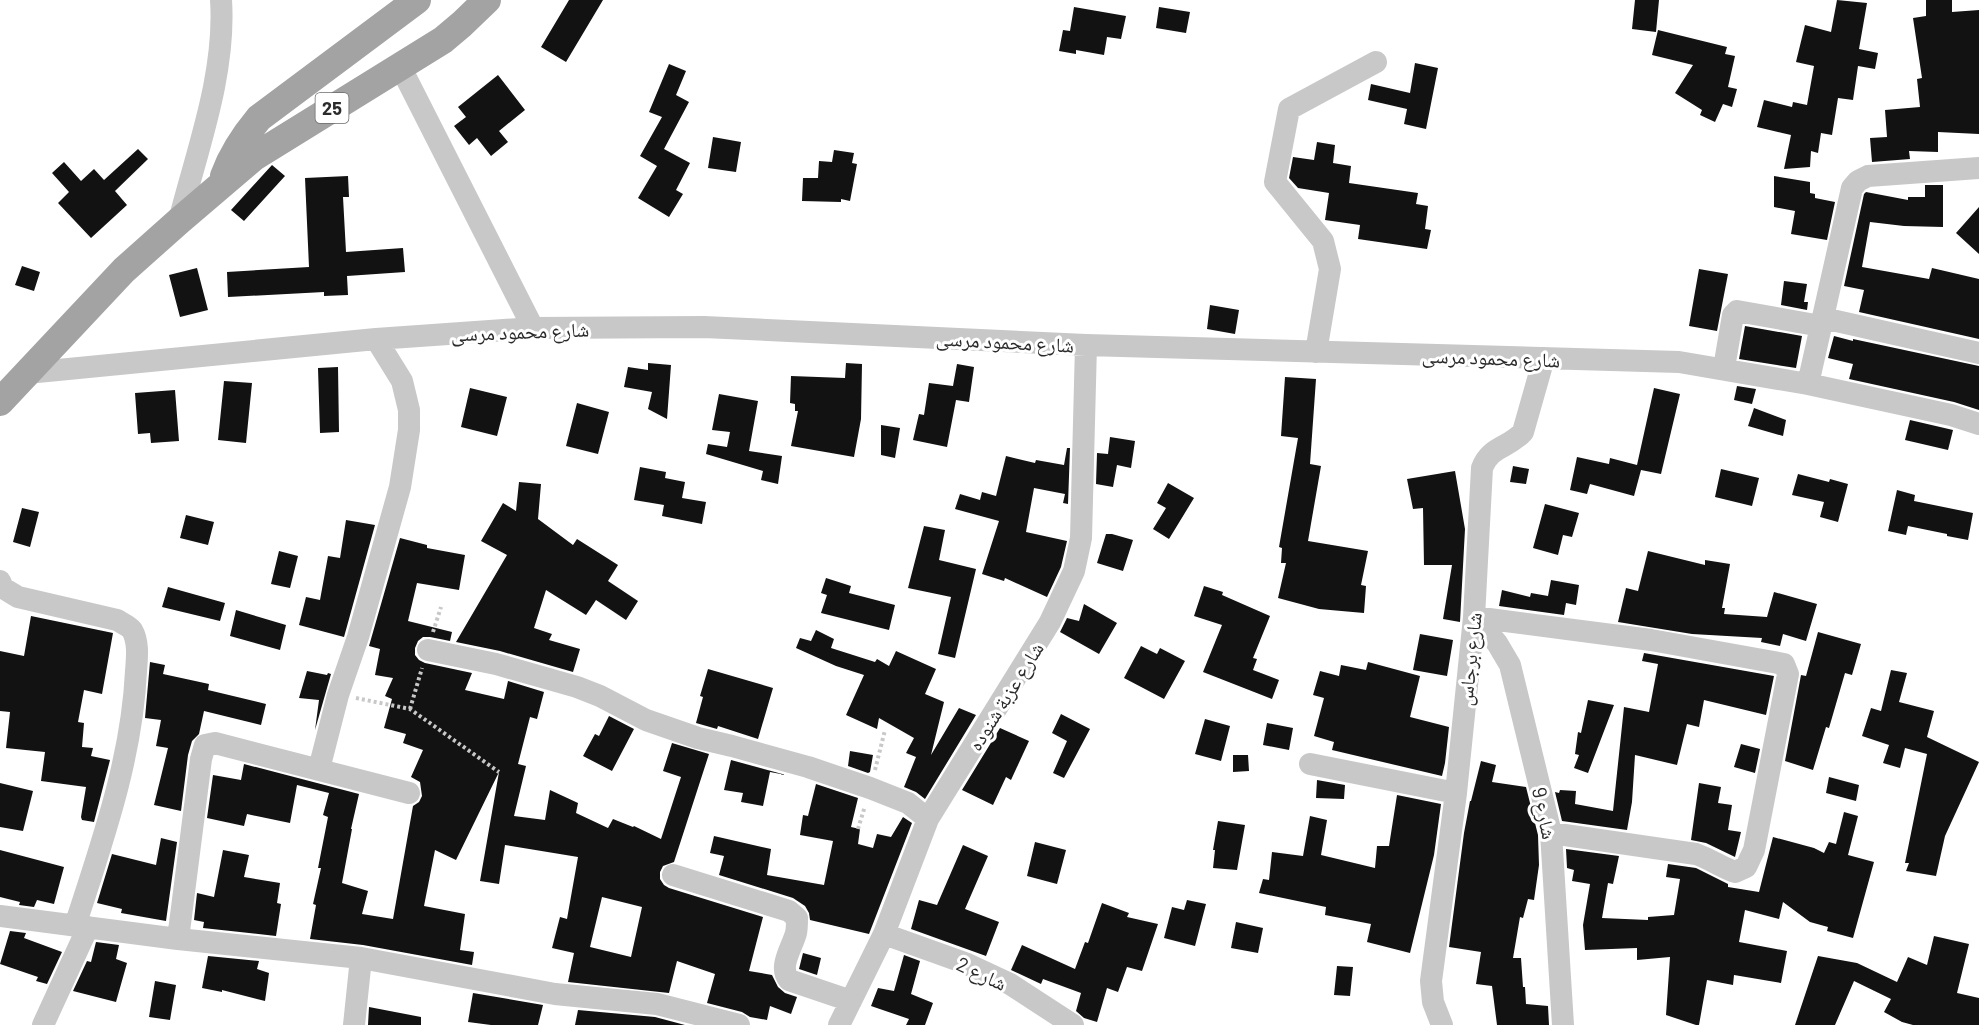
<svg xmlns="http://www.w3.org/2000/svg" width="1979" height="1025" viewBox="0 0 1979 1025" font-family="Barlow,'Noto Naskh Arabic',sans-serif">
	<rect width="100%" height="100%" fill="#fff"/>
	<path fill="#121212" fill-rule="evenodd" d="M569,0h34l-37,62 -25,-15z
		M1635,0h24l-3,32 -24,-3z
		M1837,0l30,3 -8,46 19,4 -3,16 -17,-3 -5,34 -15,-2 -6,37 -11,-2 -3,20 -7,-2 -1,16 -26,2 7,-34 -34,-8 7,-27 28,7 1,-5 14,3 7,-39 -18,-4 9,-37 26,7z
		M1926,0h26v12l27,-2v124l-41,-2v20l-29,-1 1,8 -38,3 -2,-24 17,-1 -2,-27 35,-3 -3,-28 5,-1 -9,-60 13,-2z
		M1074,7l52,9 -5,23 -14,-2 -3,18 -28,-5v4l-17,-3 4,-21 7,1z
		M1159,7l31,5 -4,21 -30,-5z
		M1658,30l69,17 -2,7 10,2 -7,31 9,2 -5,18 -9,-3 -8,18 -15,-7 2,-5 -27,-17 18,-28 -41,-10z
		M1415,63l23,5 -12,61 -22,-5 3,-15 -39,-9 3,-16 39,9z
		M669,64l17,7 -10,24 13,7 -25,47 26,14 -14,27 7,4 -14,23 -31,-19 19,-32 -17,-10 22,-39 -13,-5z
		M498,75l27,35 -26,21 9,11 -17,14 -14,-18 -8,7 -15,-19 12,-9 -8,-10z
		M713,137l28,5 -5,30 -28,-4z
		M1317,142l18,3 -2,18 18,3 -2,17 69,10 -2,11 12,2 -3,23 6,1 -4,19 -69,-10 2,-14 -35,-5 4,-27 -31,-5 -9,-10 4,-21 21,3z
		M138,149l10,10 -33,32 12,14 -36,33 -33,-35 11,-11 -17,-19 12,-11 17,19 13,-12 10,11z
		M834,150l20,3 -2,10 5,1 -7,37 -9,-2v3l-39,-1 1,-23h15l1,-17 13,1z
		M272,165l13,11 -41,45 -13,-11z
		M348,176l1,21h-6l3,55 57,-4 2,24 -58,4 1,19 -24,1v-4l-96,5 -1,-25 82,-5 -4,-89z
		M1774,176l36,6v11l5,1v4l20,4 -8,38 -36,-6 4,-23 -21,-4z
		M1925,185h18v42l-39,-1 -34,-4 -8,45 67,12 3,-11 47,11v60l-120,-27 5,-22 -20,-4 20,-92 2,-2 42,8v-3h17z
		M1979,207v47l-23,-21z
		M22,266l18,6 -6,19 -19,-6z
		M197,268l11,42 -28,7 -11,-42z
		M1699,269l29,5 -11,57 -28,-5z
		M1784,281l23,3 -3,18h4l-1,8 -26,-5z
		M1210,305l29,5 -4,24 -28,-5z
		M1745,326l57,10 -6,32 -57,-9z
		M1834,336l19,5v-2l126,27v44l-25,-8 -105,-23 4,-15 -25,-6z
		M648,363l23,2 -4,54 -19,-10 4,-17 -28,-5 4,-20 20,3z
		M846,363l16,1 -1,55 -7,38 -63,-11 7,-35h-3v-7l-5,-1 1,-27 54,2z
		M957,364l17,3 -5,35 -13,-2 -9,47 -34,-7 6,-26 5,1 5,-32 24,3z
		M338,367l1,65 -19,1 -2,-65z
		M1285,377l31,2 -6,85 11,2 -13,75 60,10 -7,34 5,1 -2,27 -45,-4 -41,-11 8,-35h-5l1,-15 -3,-1 19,-109 -17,-2z
		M224,381l28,2 -6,60 -28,-3z
		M1737,386l19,3 -4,15 -18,-4z
		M470,388l37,9 -10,39 -36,-9z
		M1654,388l26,6 -19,80 -20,-4 -7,26 -44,-12 -3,10 -17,-4 7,-33 32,7 1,-6 27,7z
		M175,390l4,51 -28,2 -1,-10 -12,1 -3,-41z
		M719,394l39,7 -9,50 33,5 -4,28 -17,-4 2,-9 -57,-17 2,-10 19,3 3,-15 -18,-2z
		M577,403l32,9 -11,42 -32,-8z
		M1754,408l32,12 -3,16 -35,-10z
		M1910,420l43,10 -5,20 -43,-10z
		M881,425l19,3 -5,30 -14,-3z
		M1110,437l25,4 -4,27 -14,-3 -4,22 -17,-3 1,-31 11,1z
		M1067,448h3l-2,56 -5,-1 2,-9 -31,-6 -8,44 41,9 -6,26 -14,30 -42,-19 -1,3 -22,-7 17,-53 -44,-12 5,-15 20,6 2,-8 14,4 10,-40 29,7 1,-3 28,5z
		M1513,466l16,3 -3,15 -16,-2z
		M640,467l26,5 -1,6 20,4 -3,16 24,4 -4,22 -40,-8 2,-11 -30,-5z
		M1721,469l38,9 -7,28 -37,-9z
		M1455,471l10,58 -5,93 -17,-3 9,-54h-28l-1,-57 -10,1 -6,-30z
		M1798,474l31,8 1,-3 18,5 -10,38 -18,-5 4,-15 -32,-7z
		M519,482l22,2 -3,35 35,26 4,-6 41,26 -10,16 30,20 -12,19 -30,-20 -10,15 -40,-25 -12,38 18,6 -3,6 31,9 -7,23 -73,-21 -44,-9 51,-87 -26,-14 22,-38 13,8z
		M1168,483l26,15 -25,41 -16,-10 13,-21 -9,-5z
		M1897,490l18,5 -1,6 59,12 -5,27 -21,-4v-2l-39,-8 -2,9 -18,-4z
		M1545,504l34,9 -7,24 -9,-2 -5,20 -25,-7z
		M22,508l17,4 -9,35 -17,-5z
		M186,515l28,7 -6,23 -28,-7z
		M346,520l29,5 -31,112 -45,-12 7,-28 14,3 8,-44 12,2z
		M924,526l21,4 -6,30 37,9 -21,89 -17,-4 13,-57 -43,-9z
		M1106,534h6l21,6 -10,31 -26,-8z
		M400,538l27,7v3l38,7 -6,35 -42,-7 -9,38 44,11 -2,9 -20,-4h-7l-5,4 -3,7v7l4,5 6,3 47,10 -7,17 39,9 4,-18 36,11 -7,27 -7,-2 -12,47 8,2 -12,50 31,4 5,-30 28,13 -2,10 32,15 5,-9 20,8 1,-1 27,13 20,-62 -18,-6 9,-28 37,11 -35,108 -11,4 -3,6v7l4,6 5,3 94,29 -14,54 23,4 6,12 7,6 12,4 -6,17 -21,-8 -3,14 -17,-3 -8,-5 -35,-9 8,-29 -38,-13 -8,32 -101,-11 6,-29 -22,-5 8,-31 7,2 11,-62 -73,-12 -6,39 -19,-3 19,-109 -43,88 -21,-10 -11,56 41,8 -5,36 14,2 -2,13 -109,-20 -53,-6 6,-34 -3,-1 8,-36h-3l10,-51 -5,-2 6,-22 -32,-8 -7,38 -43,-9 -3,12 -37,-8 6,-43 28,5 3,-16 115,30 -8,35h1l-10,54 26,8 -6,23 31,5 20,-113 6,-4 3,-6 -2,-14 -9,-5 12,-27 -20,-7 3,-9 -22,-6 8,-29 -7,-3 8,-18 -18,-3 5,-26 -11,-3zM602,897l40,10 -11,50 -41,-10z
		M279,551l19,5 -8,32 -19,-4z
		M1648,551l57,14v-5l25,4 -8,44h3l-1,6 43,3 7,-25 43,12 -11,37 -23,-7 -3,12 -19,-4 1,-4 -70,-4 -74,-12 8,-34 12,3z
		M826,578l25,8 -2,7 46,12 -6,25 -68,-17 6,-18 -6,-2z
		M1551,580l28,5 -3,20 -10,-2 -2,12 -65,-9 3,-16 28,7 1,-4 17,3z
		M1204,586l19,6 -1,3 48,21 -17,42 4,1 -4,11 26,10 -7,19 -69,-27 19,-47 -28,-9z
		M168,587l57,16 -5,18 -58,-14z
		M1084,604l33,19 -18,31 -39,-22 7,-14 12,3z
		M236,610l50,15 -6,25 -50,-14z
		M31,616l82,17 -11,61 -18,-4 -6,32 6,1 -2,24 11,1 -2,8 19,4 -16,62 -12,-2 -1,-3 5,-30 -45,-6 4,-29 -39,-4 4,-36 -10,-1v-60l24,5z
		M816,630l18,9 -3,9 44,14 2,-3 12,7 7,-15 40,18 -11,25 19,8 -13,53 28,-47 17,7 -51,84 -9,-7 -12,-5 12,-30 -10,-4 8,-15 -35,-20 -2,11 -31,-14 18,-40 -28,-9 -40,-18 4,-10 11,3z
		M1818,632l43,12 -9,31 -7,-2 -16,55 -3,-1 -13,43 -28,-9 16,-86 5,1z
		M1420,634l33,6 -6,36 -34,-6z
		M1141,646l16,8 3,-6 25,13 -21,38 -40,-21z
		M1644,653l130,23 -8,39 -62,-15 -5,27 -12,-3 -10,41 -42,-10 -3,47 -5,28 -65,-9 -7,-29 4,1 1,-3 16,1 -1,13 38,7 11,-104 25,5 9,-48 -16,-3z
		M150,662l15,3 -2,9 46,10 -1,6 58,14 -5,21 -57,-14 -5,23 -7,7 -4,14 -7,56 -27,-6 14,-57 -12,-2 5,-26 -16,-2z
		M1368,662l52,14 -10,41 39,10 -4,36 -3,13 -110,-26 2,-8 -20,-6 10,-38 -11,-3 7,-24 19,5 2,-11 25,5z
		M708,669l65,19 -15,51 -40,-13 -1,3 -21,-6 7,-26 -3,-1z
		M1891,670l16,3 -8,29 35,9 -7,26 52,25 -34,74 -9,40 -30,-5 3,-8h-4l22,-109 -22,-6 -5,20 -17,-5 6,-18 -27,-9 9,-28 10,3z
		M307,671l20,4 1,-2 3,1 -16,56 4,-30 -20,-2z
		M1588,700l26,5 -26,68 -14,-5 5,-13 -4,-1 3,-22 3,1z
		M1061,714l29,15 -26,49 -11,-5 14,-32 -15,-8z
		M609,716l25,13 -22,42 -29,-15 12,-22 4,2z
		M1205,719l25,7 -9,35 -26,-7z
		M1267,723l26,5 -4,22 -26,-5z
		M1000,728l29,13 -18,39 -5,-3 -13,28 -31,-15z
		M1741,744l19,5 -5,24 -21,-6z
		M850,751l23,4 -3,17 -2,1 -20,-7z
		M1233,755h15l1,16 -16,1z
		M731,760l55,15 -16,-3 -7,34 -22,-4 2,-9 -19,-3z
		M1481,761l15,4 -4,17 34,5 12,48 1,30 -5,35 -6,-1 -5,19 -3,-1 -7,41h8l2,29h2l1,17 22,2 1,19h-52l-5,-39 -16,-2 5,-32 -32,-5 15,-114 6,-32h1z
		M1829,777l30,8 -3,16 -30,-8z
		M1317,780l28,5 -1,14 -28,-1z
		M0,783l33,8 -10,40 -23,-4z
		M1699,783l22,4 -3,16 14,2 -4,25 13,2 -6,25 -29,-14 -15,-3z
		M816,784l42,14 -7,29 9,2 -2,15 15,4 4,-14 14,3 12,-20 9,6 -43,111 -59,-14 -1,-7 -4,-7 -12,-8 -74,-23 5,-19 -14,-3 4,-17 57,13 -4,26 57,10 9,-44 -33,-6 3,-20 5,1z
		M1397,795l44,9 -7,51 -24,98 -43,-11 4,-18 -46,-9 1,-8 -67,-14 4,-14 6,1 3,-28 31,4 7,-40 17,4 -6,35 54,13 2,-22h12z
		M1844,812l14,4 -10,39 26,7 -21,76 -26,-7 1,-4 -18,-5 -27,-20 -4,17 -34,-9 -6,32 48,9 -6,32 -47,-8 -1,10 -26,-5 -8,45h-3l-30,-10 4,-58 -33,3v-12l-52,2 -2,-25 7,-41 -18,-3 2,-11 -7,-2 -1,-19 53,7 -6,28 -5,-1 -6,35 46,2v-3l26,-2 6,-36 -14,-2 2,-13 28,4 32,16v3l31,5 14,-55 41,11 10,5 5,-11 7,2z
		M1218,821l27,4 -8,45 -24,-2 2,-18h-2z
		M161,838l16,4 -11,79 -45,-8 1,-4 -25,-6 15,-49 44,11z
		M1035,842l31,8 -9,34 -30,-8z
		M963,845l25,11 -23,53 34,13 -13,34 -75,-27 8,-29 18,5z
		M0,850l64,17 -10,37 -17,-4 -3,7 -15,-2 1,-3 -20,-5z
		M223,850l26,5 -5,22 36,6 -3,20 4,1 -5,32 -73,-8 1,-6 -10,-2 3,-27 17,4z
		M1187,900l19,4 -11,42 -31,-8 8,-31 12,3z
		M1102,903l27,10 -2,4 31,7 -16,47 -15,-4 -9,25 -11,-4 -10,34 -13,-4 -8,-7 5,-18 -38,-14 -2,5 -30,-14 11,-25 53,24 10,-27 3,1z
		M1236,922l27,6 -5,25 -27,-5z
		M10,931l16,2 -2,5 38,14 -15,32 -11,-3 2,-4 -38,-13z
		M1934,936l35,8 -12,49 22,5v27h-66l-11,-3 -18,-10 7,-13 -37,-18 -19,44h-40l23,-69 39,7 40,19 11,-25 19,8z
		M96,942l23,3 -3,14 11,4 -11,39 -43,-11 14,-30 4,1z
		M803,953l18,5 -4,17 -18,-6z
		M904,955l16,6 -9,33 22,9 -8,22h-19l3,-6 -38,-13 7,-18 16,3z
		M208,956l51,5 -2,8 12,4 -4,28 -43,-11v2l-20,-4z
		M1337,966l16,1 -3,29 -16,-1z
		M155,981l21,4 -6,35 -21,-3z
		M473,993l70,12 -5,20h-47l-23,-3z
		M369,1007l52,10v8h-53z
		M578,1010l77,7 30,8h-110z"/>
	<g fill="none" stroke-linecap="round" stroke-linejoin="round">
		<path stroke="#c8c8c8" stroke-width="4" stroke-dasharray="3 3" stroke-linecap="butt" d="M433,632l8,-25
			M356,698l54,11 89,63
			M410,709l12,-41
			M875,770l10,-40
			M858,829l7,-23"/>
		<path stroke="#c8c8c8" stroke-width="22" d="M400,66l133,262
			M179,221c18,-71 47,-147 42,-221
			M1823,318l156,35
			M1316,352l14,-83 -7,-28 -48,-59 14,-73 87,-47
			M1724,368l9,-53 4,-4 84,15
			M27,373l349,-34 157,-11 171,-1 382,18 593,17 129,22 143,31 28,9
			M1808,384l44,-196 6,-7 10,-5 111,-8
			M0,581l3,7 15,9 99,23c5,3 12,6 15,10 7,12 5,28 4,41 -4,88 -34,171 -61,255
			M1474,617l177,23 133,24 4,10 -34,176 -8,17 -11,5c-14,-5 -25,-13 -39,-18l-145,-21
			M1474,617l23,26 13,22 41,168 12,192
			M428,650l68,14 81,23 23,9 46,24 52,18 34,8 76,21 62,21 38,15 20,16
			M1310,764l146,29
			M319,769l19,-74 20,-58 42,-150 9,-57v-20l-7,-29 -26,-42
			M673,875l116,36 8,7c0,5 0,11 -1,15 -4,15 -18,34 -7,47l62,21
			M0,916l178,23 183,19 194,36 102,10 82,21
			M884,934l81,29 45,21 63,41
			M178,939l23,-180 4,-14 10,-2 194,50
			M43,1025l45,-98
			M354,1025l7,-67
			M839,1025l45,-91 44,-115 122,-197 24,-51 7,-33 5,-193
			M1442,1025l-9,-23 -2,-21 25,-188 18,-176 8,-149c8,-22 27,-20 41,-36l21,-74"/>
		<path stroke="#a3a3a3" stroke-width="28" d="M224,176c8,-22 20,-40 35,-58l158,-118
			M0,402l124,-132 55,-49 75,-64 189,-117 19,-16 25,-24"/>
	</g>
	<g text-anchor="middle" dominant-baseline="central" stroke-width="6" stroke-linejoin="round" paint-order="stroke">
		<rect fill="#fff" stroke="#6b6b6b" stroke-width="1.5" x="315.5" y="93" width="33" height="30" rx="4.5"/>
		<g font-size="18" font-weight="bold" fill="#2b2b2b">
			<text x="332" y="108">25</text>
		</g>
		<g font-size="20" fill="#2b2b2b" stroke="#fff">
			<text transform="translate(520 331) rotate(-2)">شارع محمود مرسى</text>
			<text transform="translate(1005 341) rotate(3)">شارع محمود مرسى</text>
			<text transform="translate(1491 357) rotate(2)">شارع محمود مرسى</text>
			<text transform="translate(1469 659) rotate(-84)">شارع برجاس</text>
			<text transform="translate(1005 696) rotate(-58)">شارع عزبة شنوده</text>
			<text transform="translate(1545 813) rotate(78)">شارع 9</text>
			<text transform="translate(982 973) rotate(25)">شارع 2</text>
		</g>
	</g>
</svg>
